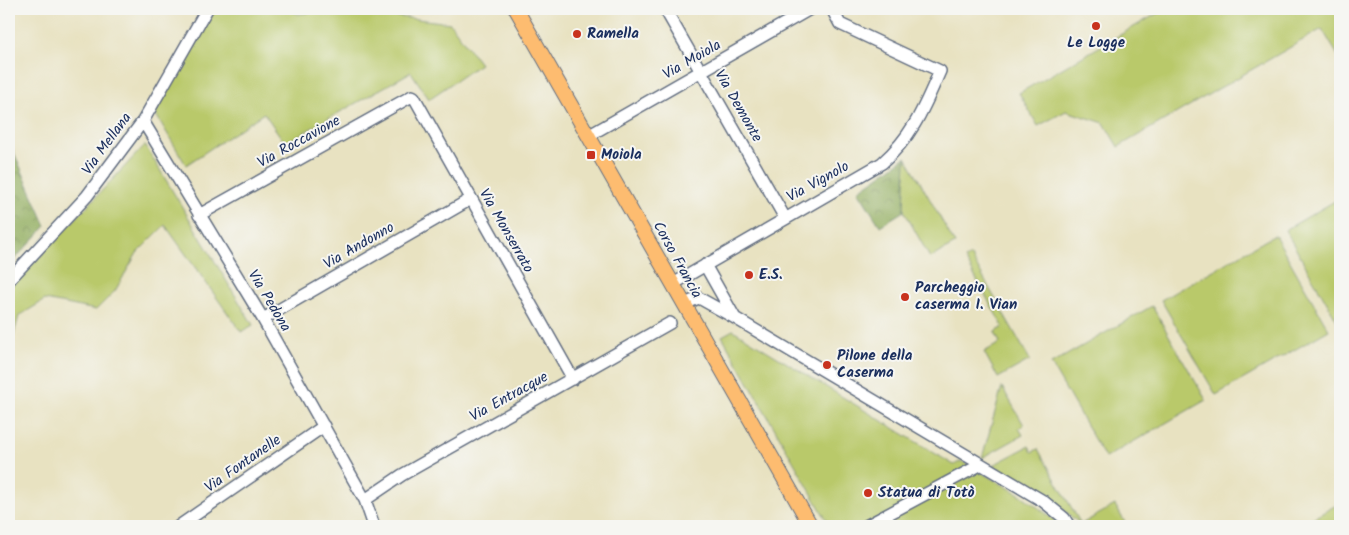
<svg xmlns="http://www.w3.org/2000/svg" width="1349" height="535" viewBox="0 0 1349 535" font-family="Kalam,sans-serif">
	<defs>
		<pattern id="forest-crowns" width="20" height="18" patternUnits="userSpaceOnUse" patternTransform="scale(1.25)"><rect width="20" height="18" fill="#92ad5f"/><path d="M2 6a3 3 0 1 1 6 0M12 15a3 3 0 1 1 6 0" fill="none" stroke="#768d52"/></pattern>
	</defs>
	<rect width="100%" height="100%" fill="#f6f6f2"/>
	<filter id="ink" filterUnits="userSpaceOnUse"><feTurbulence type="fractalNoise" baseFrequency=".02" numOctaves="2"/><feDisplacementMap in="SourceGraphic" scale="10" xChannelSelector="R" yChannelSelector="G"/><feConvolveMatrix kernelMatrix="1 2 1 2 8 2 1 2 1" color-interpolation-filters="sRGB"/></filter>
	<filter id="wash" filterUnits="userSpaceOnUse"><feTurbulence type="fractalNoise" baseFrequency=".0096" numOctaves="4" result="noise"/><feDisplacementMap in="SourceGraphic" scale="20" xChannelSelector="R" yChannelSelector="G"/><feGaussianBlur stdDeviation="1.12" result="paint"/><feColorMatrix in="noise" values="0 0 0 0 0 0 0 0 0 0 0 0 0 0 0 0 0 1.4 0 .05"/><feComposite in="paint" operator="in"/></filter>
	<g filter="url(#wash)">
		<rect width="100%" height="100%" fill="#e8e2c1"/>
		<path fill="#b9c96b" stroke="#6a7c64" d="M215,9h73l10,5 37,-5 115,14 30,41 -51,35 -18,-27 -126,71 -21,-30 -78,52 -31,-52z
			M1165,9h152l5,3 3,-3h15v50l-18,-30 -204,118 -14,-24 -38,-12 -28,15 -19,-33z
			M145,145l108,180 -12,7 -76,-107 -28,28 -22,38 -19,19 -51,-10 -26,16 -7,25 -3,-3v-49z
			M906,157l49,87 -25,14 -26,-47z
			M1340,198v125l-1,1 -54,-94z
			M1275,235l54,95 -113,65 -55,-95z
			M971,256l59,104 -32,18 -14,-26 16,-9 -5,-11 8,-5 -38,-68z
			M1152,306l54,94 -101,58 -54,-94z
			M733,330l221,135 7,-4 60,34 42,31h-233l-108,-190z
			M1002,387l22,38 -5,3 4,7 -41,23z
			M1029,446l3,6 6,-3 44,77h-13l12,-1 -21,-18 -67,-42z
			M1340,503v23h-41z
			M1115,505l12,21h-42l-2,-3z"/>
		<path fill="url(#forest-crowns)" stroke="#566e5e" d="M9,141l37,85 -36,38 -1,-2z
			M906,157l-2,54 -24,15 -22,-35z"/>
	</g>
	<g filter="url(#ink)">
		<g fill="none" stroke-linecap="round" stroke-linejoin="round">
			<g stroke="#636e81" stroke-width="14">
				<path id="minor" d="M665,9l120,209
					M143,121l120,198 102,181 9,26
					M588,136l222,-127
					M199,215l213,-119 2,1 159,282
					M705,265l30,53
					M9,280l78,-84 56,-75 64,-112
					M673,284l209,-121c31,-27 42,-56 58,-92l-100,-47 -8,-15
					M684,304l15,-6 36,20 308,183 21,17 5,8
					M263,319l208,-120
					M365,500l37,-25 268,-152
					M179,526l145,-100
					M866,526l114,-61"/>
			</g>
			<g stroke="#636e81" stroke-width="16">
				<path id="major" d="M516,9l295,517"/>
			</g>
			<use href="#minor" stroke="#fff" stroke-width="11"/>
			<use href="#major" stroke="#fdbc6f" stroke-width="14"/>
		</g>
	</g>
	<g fill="#c8321e" stroke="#f6f6f2" stroke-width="2">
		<circle cx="1096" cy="26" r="5"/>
		<circle cx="577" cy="34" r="5"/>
		<rect x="586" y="150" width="10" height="10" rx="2.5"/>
		<circle cx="749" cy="275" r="5"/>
		<circle cx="905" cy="297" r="5"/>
		<circle cx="827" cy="365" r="5"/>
		<circle cx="868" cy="493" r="5"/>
	</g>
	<g text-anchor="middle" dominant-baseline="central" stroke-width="4" stroke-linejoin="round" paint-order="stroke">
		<g font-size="15" font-weight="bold" fill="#1b2f5e" stroke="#f6f6f2" text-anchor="start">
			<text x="587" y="34">Ramella</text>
			<text x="1096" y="43" text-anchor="middle">Le Logge</text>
			<text x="601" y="155">Moiola</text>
			<text x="759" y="275">E.S.</text>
			<text x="915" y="288">Parcheggio<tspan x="915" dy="17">caserma I. Vian</tspan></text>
			<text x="837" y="356">Pilone della<tspan x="837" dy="17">Caserma</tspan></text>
			<text x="878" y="493">Statua di Totò</text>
		</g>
		<g font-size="15" fill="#1b2f5e" stroke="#f6f6f2">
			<text transform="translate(692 60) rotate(-30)">Via Moiola</text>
			<text transform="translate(738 106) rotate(60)">Via Demonte</text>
			<text transform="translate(299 142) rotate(-29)">Via Roccavione</text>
			<text transform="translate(107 144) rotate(-54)">Via Mellana</text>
			<text transform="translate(818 182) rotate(-29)">Via Vignolo</text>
			<text transform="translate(506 231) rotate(60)">Via Monserrato</text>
			<text transform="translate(359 246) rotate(-30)">Via Andonno</text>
			<text transform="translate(677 260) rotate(61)">Corso Francia</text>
			<text transform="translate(269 301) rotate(59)">Via Pedona</text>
			<text transform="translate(509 397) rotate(-29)">Via Entracque</text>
			<text transform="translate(243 464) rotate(-35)">Via Fontanelle</text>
		</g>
	</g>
	<rect width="1349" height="535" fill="none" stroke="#f6f6f2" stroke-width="30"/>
</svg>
